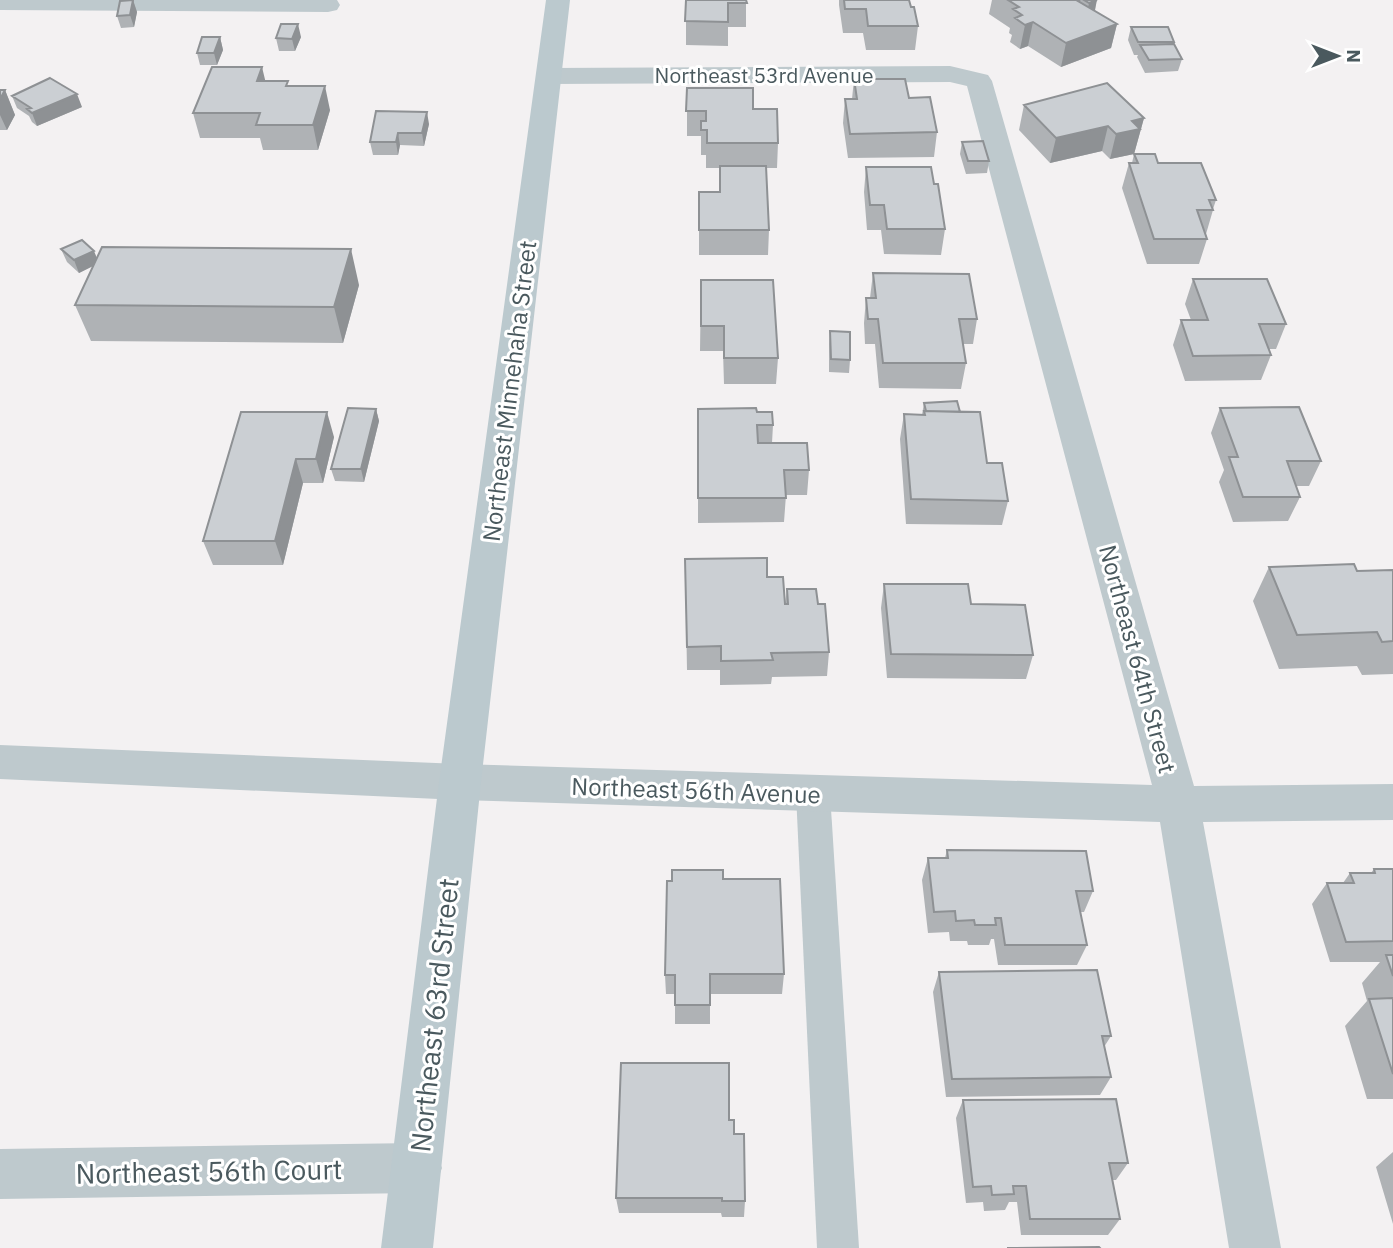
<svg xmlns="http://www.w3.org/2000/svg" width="1393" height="1248" viewBox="0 0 1393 1248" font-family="'IBM Plex Sans',sans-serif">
	<rect width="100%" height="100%" fill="#f3f1f2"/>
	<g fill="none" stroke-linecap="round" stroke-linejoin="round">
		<path fill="#bec9cd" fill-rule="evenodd" d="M813,778l12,5 5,10 29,455h-42l-21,-455 5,-10z"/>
		<path fill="#bec9cd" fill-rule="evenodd" d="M0,0h337l3,5 -3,5 -9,2 -328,-2z
			M950,66l38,9 4,6 202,705 199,-2v36l-190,2 78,426h-52l-69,-426 -700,-22 -15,-5 -6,-13 6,-13 15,-5 692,21 -185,-699 -17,-4 -401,2 -9,-2 -4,-6 4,-6 9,-2z
			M417,1143l18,7 7,18 -7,18 -18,7 -417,6v-50z"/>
		<path fill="#bec9cd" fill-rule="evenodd" d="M0,745l460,19 15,5 6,13 -6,13 -15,5 -460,-21z"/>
		<path fill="#bbc9ce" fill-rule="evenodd" d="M546,0h24l-89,782 -48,466h-52l58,-466z"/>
	</g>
	<path fill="#afb2b5" d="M133,0l4,12 -3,15 -13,1 -4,-12z
		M686,0h60v27h-18v19l-42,-1z
		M839,0h70l9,26 -3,24h-49l-3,-17h-20l-4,-28z
		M992,0h104l-1,11 22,13 -6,24 -50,19 -33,-21 -8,3 -10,-7 2,-7 -3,-2 1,-5 -21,-14z
		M1131,27l43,15v2l8,15 -4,12 -33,2 -8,-16 1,-2h-4l-6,-15z
		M220,37l3,13 -6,15h-17l-3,-12z
		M301,37l-6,14h-16l-3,-13z
		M854,79l55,19 28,34 -3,25 -86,1 -5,-35 2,-24h7z
		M265,81l24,5 41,24 -12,40h-55l-3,-12h-60l-7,-25z
		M687,88l66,21 25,34 -1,25h-11l3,62 -1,25h-69v-63h20v-24h-13v-13h-5v-19h-14z
		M0,90h5l10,25 -8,15h-7z
		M12,96l70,11 -45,19 -5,-4 -3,-6 -12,-8z
		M1024,105l120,13 -10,36 -24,5 -8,-8 -52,12 -31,-33z
		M376,111l53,13 -5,22 -24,-1 -2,10h-25l-3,-13z
		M962,142l27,19 -2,12 -21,1 -6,-20z
		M1134,154l24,9 58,37 -3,9v1l-7,24 1,5 -8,25h-52l-25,-76 7,-25h3z
		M866,167l79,62 -4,26 -57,-1 -3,-24h-14l-3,-38z
		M61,249l36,9 262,27 -16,58 -252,-2 -16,-36 18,-39 -14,7 -12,-11z
		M873,273l104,46 -4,25h-10l3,19 -5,26 -82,-1 -4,-44h-10l-1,-21 2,-25h4z
		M1193,279l93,45 -10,25h-8l3,6 -10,25 -76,1 -12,-36 8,-25h10l-6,-16z
		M701,280l77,78 -2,26h-52l-1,-33h-23z
		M830,331l20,29 -1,13 -20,-1v-28z
		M924,403l36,9 48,89 -6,24 -96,-1 -6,-85 4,-25 18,1z
		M1220,408l101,53 -12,25h-13l4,11 -12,24 -55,1 -14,-40 5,-12 -13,-37z
		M376,409l3,12 -15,61 -29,-1 -4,-12z
		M698,409l59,3 16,13 -1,18 37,27 -2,25h-21l-2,27 -86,1z
		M241,412l93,25 -11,46h-20l-20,82h-70l-10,-24z
		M685,559l82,18 18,27 2,-15 31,15 11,48 -2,24 -55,1 -1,7 -51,1v-15h-33z
		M1269,567l88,4 36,-1v104l-31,1 -5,-9 -78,3 -26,-68z
		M884,584l87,20 62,51 -7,24 -139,-1 -6,-70z
		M947,850l146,41 -9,21h-4l7,33 -10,20h-79l-4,-26h-3l-2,6h-21l-1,-4h-17l-1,-9 -21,1 -6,-53 6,-22h17z
		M1374,869h19v230h-26l-22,-73 22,-25 -5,-18 18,-21h-50l-18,-58 15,-21h16l7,-10h21z
		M723,879l61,95 -2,20h-72v30h-35v-30h-9l-1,-19z
		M939,972l172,64 -7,11 7,30 -11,18 -154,2 -13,-105z
		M963,1100l165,63 -12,17h-4l8,39 -12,16h-87l-4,-33h-8l-4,8 -21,1 -1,-9 -17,1 -10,-85z
		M729,1120l5,14 11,67 -1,16h-22l-1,-4h-102l-3,-15z
		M1393,1152v72l-17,-57z"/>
	<path fill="#8e9194" d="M133,0l4,12 -3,15 -4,-12z
		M1097,0l-5,24 -8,3 5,-24z
		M1033,22l-5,24 -8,3 5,-24z
		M298,24l3,13 -6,14 -3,-12z
		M1117,24l-6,24 -50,19 5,-24z
		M220,37l3,13 -6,15 -3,-12z
		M262,67l6,25 -11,-11z
		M325,86l5,24 -12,40 -5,-25z
		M5,90l10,25 -8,15 -7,-15v-18z
		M77,94l5,13 -45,19 -5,-13z
		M427,112l2,12 -5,22 -2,-13z
		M1144,118l-10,36 -24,5 6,-25 16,-13z
		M1108,126l-6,25 -52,12 6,-25z
		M398,133l2,12 -2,10 -2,-13z
		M351,249l8,36 -16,58 -9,-36z
		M94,251l5,12 -20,10 -5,-13z
		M376,409l3,12 -15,61 -3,-13z
		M327,412l7,25 -11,46 -7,-24z
		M296,459l7,24 -20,82 -8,-24z"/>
	<path fill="#cbcfd3" stroke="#8e9194" stroke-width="2" d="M133,0l-3,15 -13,1 3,-15z
		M686,0h60l1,3h-19v19l-43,-1z
		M844,0h65l2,7h3l4,19h-50l-2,-17h-21z
		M1008,0h72l-2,1 39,23 -51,19 -33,-21 -8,3 -10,-7 7,-3 -9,-6 6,-2z
		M1084,0h13l-8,3z
		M281,24h17l-6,15 -16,-1z
		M1131,27h37l6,15h-36z
		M202,37h18l-6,16h-17z
		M1174,44l8,15 -33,1 -9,-15z
		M212,67h50l-5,14h31l-2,5h39l-12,39h-57l4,-12h-67z
		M50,78l27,16 -45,19 -5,-4 4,-1 -19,-12z
		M854,79h51l4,19 21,-1 7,35 -87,2 -5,-35h12z
		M1107,83l37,35 -12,3 8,8 -24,5 -8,-8 -52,12 -32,-33z
		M687,88h66v21h24l1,34h-71v-13h-6v-9h5v-10h-20z
		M0,90h5l-5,9z
		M376,111l51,1 -5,21h-24l-2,9h-26z
		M983,141l6,20h-21l-6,-19z
		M1134,154h21l3,9h43l15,37h-7l4,10h-16l10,29h-53l-25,-76h9z
		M720,166h46l3,64h-70v-38h21z
		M866,167h65l3,17h4l7,45h-58l-3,-24h-14z
		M82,240l12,11 -20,9 -13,-11z
		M102,247l249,2 -17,58 -259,-2z
		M873,273l96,1 8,45h-18l7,44h-83l-5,-44h-10l-2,-21h10z
		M1193,279h74l19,45h-27l12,31 -78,1 -12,-36h27z
		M701,280h72l5,78h-54v-32h-23z
		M830,331l20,1v28l-19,-1z
		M957,401l3,11 -34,-1 -2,-8z
		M1299,407l22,54h-34l13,36h-57l-14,-40h9l-18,-49z
		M348,408l28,1 -15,60h-30z
		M756,408l1,4h15l1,13h-16l1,18h49l2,27h-25l2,28h-88v-89z
		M924,411l56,1 7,51h15l6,38 -97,-2 -7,-85 21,1z
		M241,412h86l-11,47h-20l-21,82h-72z
		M767,558v19h16l2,27h3l-1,-15h29l2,15h7l4,48 -58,1 2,7 -52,1v-15l-34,1 -2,-88z
		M1354,564l3,7 36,-1v71l-11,1 -5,-10 -80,3 -28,-68z
		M884,584h84l3,20 54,1 8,50 -142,-1z
		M947,850l139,1 7,40h-17l11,54h-82l-4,-27h-6l1,7h-21l-1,-5 -18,1 -1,-10 -21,1 -6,-54h20z
		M1374,869h19v72l-47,1 -19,-59h27l-4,-10h25z
		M672,870h51v9h57l4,95h-74v31h-35v-30h-10l2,-94h5z
		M1386,955h7v21z
		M1097,970l14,66h-9l9,41 -159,2 -13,-107z
		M1393,998v76l-24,-75z
		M621,1063h108v57h5v14h10l1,67h-23v-3h-106z
		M1116,1099l12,64h-19l11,56h-90l-4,-33h-13l1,8 -22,1 -1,-9 -18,1 -10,-87z
		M1099,1247l1,1h-93z"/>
	<g text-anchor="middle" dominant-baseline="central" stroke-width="6" stroke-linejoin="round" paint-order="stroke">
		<g font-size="21" fill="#4a595e" stroke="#fff">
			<text x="764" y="75">Northeast 53rd Avenue</text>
		</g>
		<g font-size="24" fill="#4a595e" stroke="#fff">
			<text transform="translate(509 391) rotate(-83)">Northeast Minnehaha Street</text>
			<text transform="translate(1138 659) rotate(75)">Northeast 64th Street</text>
			<text transform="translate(696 790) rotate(2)">Northeast 56th Avenue</text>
		</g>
		<g font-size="28" fill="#4a595e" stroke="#fff">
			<text transform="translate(434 1015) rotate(-84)">Northeast 63rd Street</text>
			<text transform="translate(209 1171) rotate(-1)">Northeast 56th Court</text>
		</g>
	</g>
	<g transform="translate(1337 56) rotate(90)" stroke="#ffffff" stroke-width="5" paint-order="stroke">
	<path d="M0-5L12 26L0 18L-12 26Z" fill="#4a595e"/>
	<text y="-10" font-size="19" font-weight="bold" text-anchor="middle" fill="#4a595e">N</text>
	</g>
</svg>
